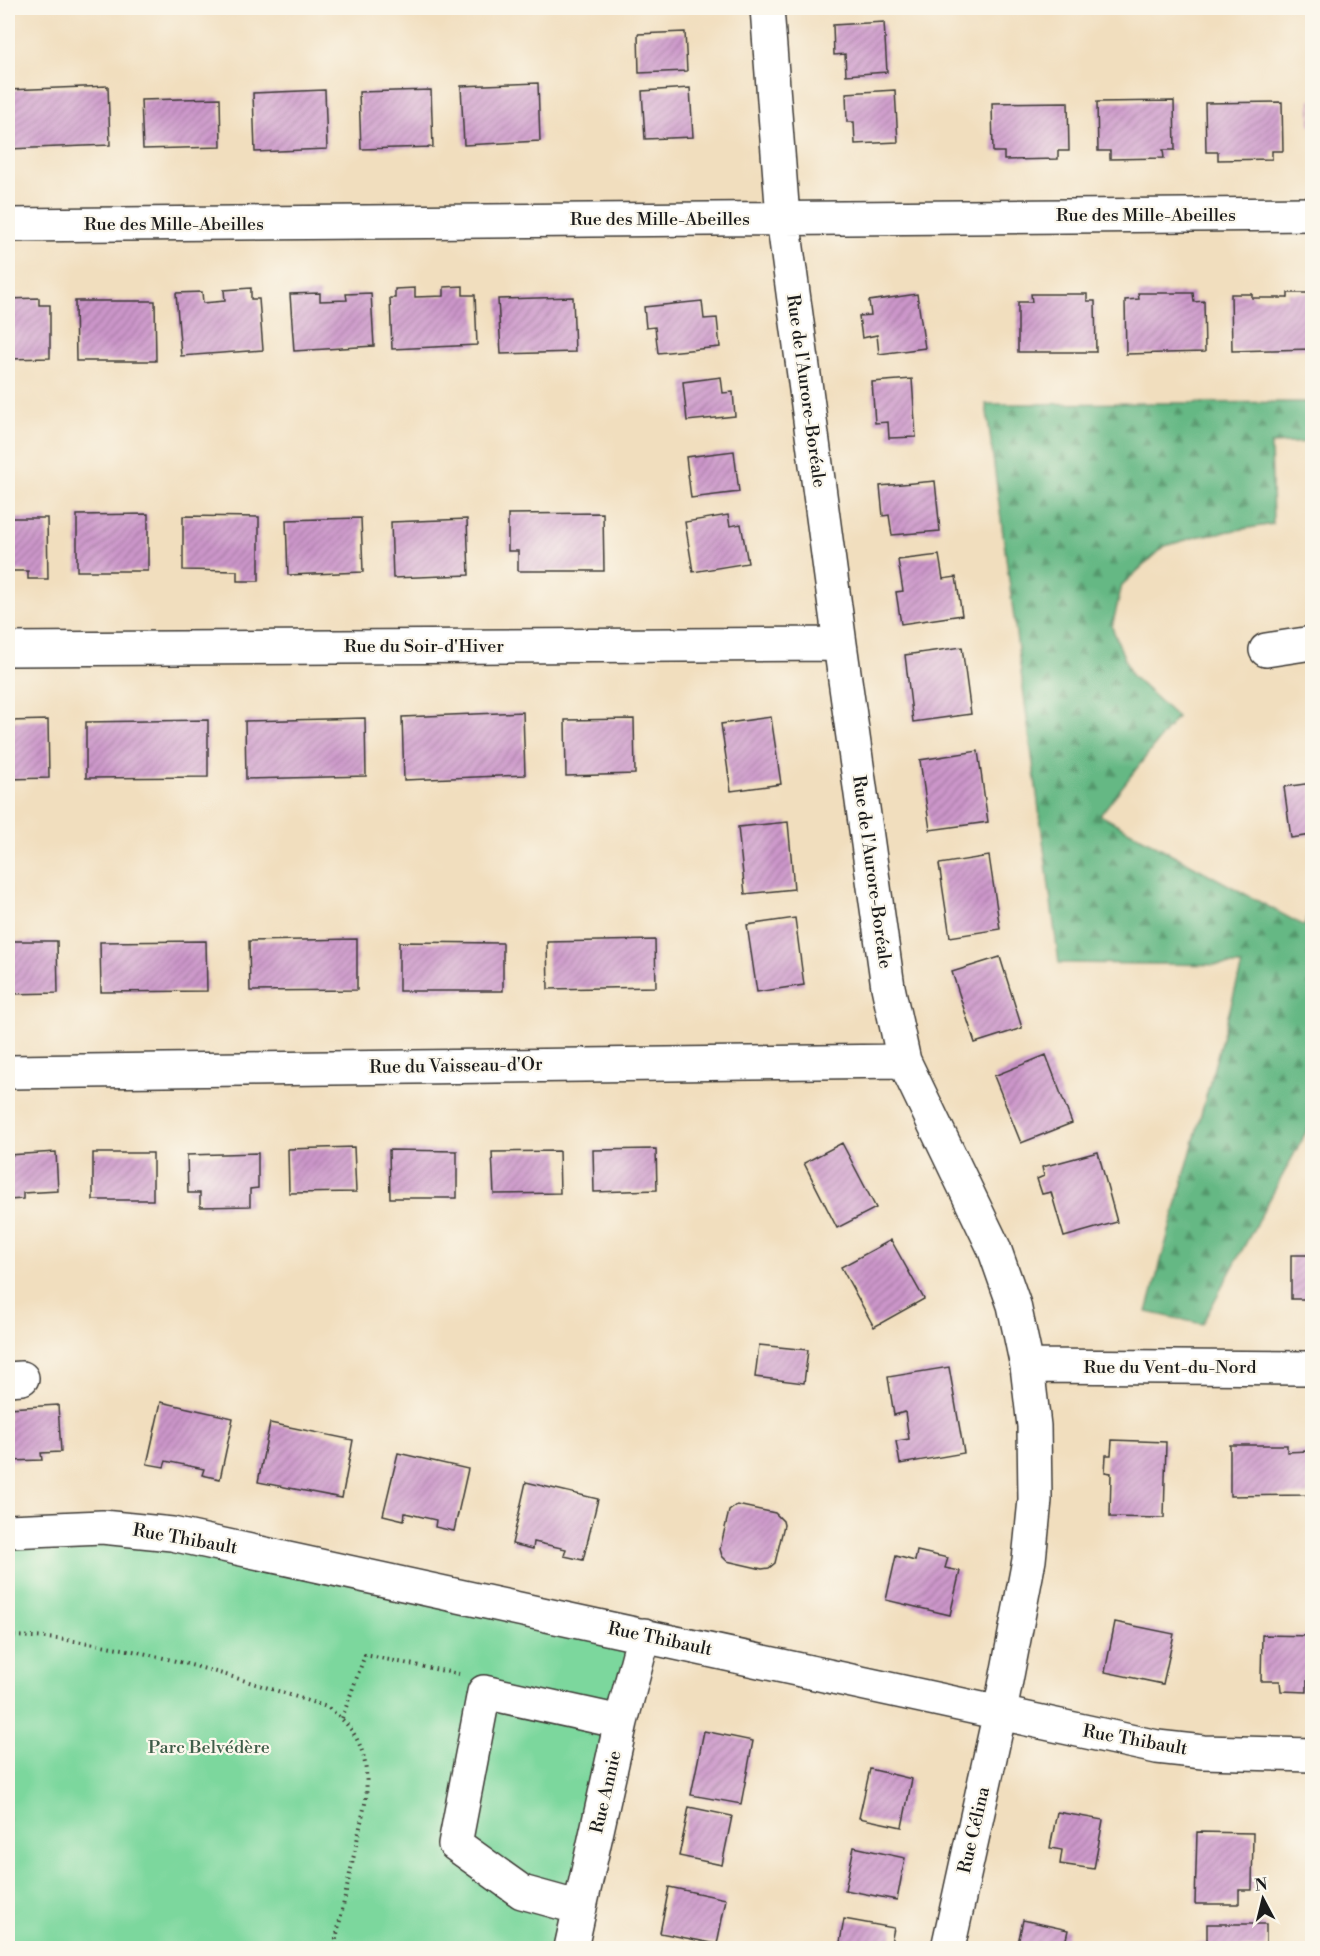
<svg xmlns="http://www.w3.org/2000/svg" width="1320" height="1956" viewBox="0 0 1320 1956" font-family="'Libre Bodoni',serif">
	<defs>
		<pattern id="forest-firs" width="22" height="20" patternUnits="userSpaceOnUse" patternTransform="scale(1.5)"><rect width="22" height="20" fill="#65b884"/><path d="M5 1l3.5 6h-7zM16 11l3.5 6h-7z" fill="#52956b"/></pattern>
		<pattern id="building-hatch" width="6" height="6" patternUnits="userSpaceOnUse" patternTransform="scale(1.5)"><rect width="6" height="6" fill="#cc96ca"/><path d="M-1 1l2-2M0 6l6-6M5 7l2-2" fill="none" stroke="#a57aa3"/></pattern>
	</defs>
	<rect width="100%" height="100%" fill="#fbf7ec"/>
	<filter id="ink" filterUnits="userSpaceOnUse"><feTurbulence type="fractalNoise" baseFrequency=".0167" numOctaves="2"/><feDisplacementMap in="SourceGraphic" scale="12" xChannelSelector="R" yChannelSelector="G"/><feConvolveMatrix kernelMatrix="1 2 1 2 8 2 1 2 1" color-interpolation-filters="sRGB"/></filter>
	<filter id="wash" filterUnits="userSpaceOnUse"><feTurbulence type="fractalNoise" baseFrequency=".008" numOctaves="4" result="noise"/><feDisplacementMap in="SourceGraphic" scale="24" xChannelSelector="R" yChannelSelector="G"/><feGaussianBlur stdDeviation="1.35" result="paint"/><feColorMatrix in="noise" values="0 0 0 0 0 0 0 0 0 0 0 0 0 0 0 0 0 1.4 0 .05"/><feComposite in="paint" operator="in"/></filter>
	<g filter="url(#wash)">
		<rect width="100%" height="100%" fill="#f1debe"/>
		<path fill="url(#forest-firs)" stroke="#406a50" stroke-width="1.5" d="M1312,402v40l-41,2 2,80 -73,12 -35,10 -43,39 -10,42 19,48 46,42 -77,98 204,111 8,-24v219l-110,203 -55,-12 95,-347 -183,-2 -73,-559z"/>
		<path fill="#7cd79d" stroke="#4c7a5c" stroke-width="1.5" d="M67,1527l577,108 -73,313h-563v-417z"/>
		<g id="blocks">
			<path fill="url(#building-hatch)" d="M884,22l3,50 -41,3 -1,-21 -11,1 -1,-30z
				M685,32l2,39 -48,2 -1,-39z
				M538,83l2,58 -76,4 -3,-59z
				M108,86l2,59 -102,4v-59z
				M690,88l3,49 -48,2 -3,-48z
				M325,90l2,59 -72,3 -2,-59z
				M431,90l2,57 -72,2 -2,-57z
				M895,90l3,52 -43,2 -1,-22h-7l-1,-29z
				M220,98l1,49 -78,2 -2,-49z
				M1310,99h2v27h-2z
				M1174,101l1,49h-12l1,8 -54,1v-8h-12l-1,-49z
				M1068,102l1,49h-11v8l-54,1v-8h-11l-1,-49z
				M1282,102l1,49h-11v8l-54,1v-8h-12l-1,-49z
				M463,286v9h12l2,50 -85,4 -2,-51h5v-9l20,-1v9l29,-1v-9z
				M251,288v11h8l4,51 -82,6 -5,-63 26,-1 1,11 22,-2 -1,-11z
				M320,293v8l27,-1 -1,-6 25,-1 3,53 -80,5 -4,-57z
				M1138,293h55l1,9 10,-1 1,51 -79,2 -1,-54 14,-1z
				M1288,293h24v56l-80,2 -1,-57h21v4h36z
				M917,294l8,54 -46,6 -2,-19 -15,3 -3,-22 12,-1 -2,-14z
				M1031,294h56v7h8l1,51h-78v-50h14z
				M573,297l2,55 -74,2 -3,-55z
				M39,298v7h11v53l-42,1v-60z
				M75,301h80l1,60h-80z
				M702,301l2,18 13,-1 3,29 -62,6 -3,-26 -9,1 -2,-21z
				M721,377l2,16 10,-1 2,24 -48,5 -4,-39z
				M912,379l4,58 -27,1 -1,-16 -13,1 -3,-41z
				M734,451l5,41 -48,6 -5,-41z
				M935,481l5,50 -48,4 -3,-20 -6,1 -3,-30z
				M603,513l1,58h-86v-20h-10v-37z
				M148,514v57h-71v-56z
				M728,515l2,11 11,-2 7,39 -55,9 -8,-50z
				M183,516l76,1v64h-22v-10l-54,-1z
				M8,518h39l1,61h-20v-8h-20z
				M361,518l2,54 -75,3 -2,-55z
				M467,519l2,56 -76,3 -2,-56z
				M939,555l4,24 13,-2 6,38 -61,9 -5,-32 7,-1 -5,-31z
				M962,647l9,67 -58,8 -8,-67z
				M523,712l2,63 -121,5 -2,-63z
				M771,717l10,67 -50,7 -10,-67z
				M365,718l1,58 -120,3 -1,-58z
				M634,719l1,55 -69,2 -1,-56z
				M48,720l1,58 -41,1v-58z
				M208,720v57l-122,1v-56z
				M978,751l10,71 -58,8 -10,-70z
				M1312,783v52l-21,3 -7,-51z
				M788,822l6,67 -49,5 -7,-67z
				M989,856l11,73 -50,8 -11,-73z
				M795,918l9,67 -47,7 -10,-67z
				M357,939v51l-107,1 -1,-50z
				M655,940l1,47 -108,2 -1,-47z
				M8,941h49l1,52 -50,1z
				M206,941l1,50 -106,1 -1,-50z
				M399,942l104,1v48h-104z
				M1000,957l22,71 -47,15 -23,-71z
				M1046,1055l26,68 -51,20 -27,-67z
				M842,1143l34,65 -39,20 -33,-65z
				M354,1147l2,45 -67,1 -1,-44z
				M656,1149l1,41 -63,2 -1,-42z
				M389,1150l68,1v47h-67z
				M559,1151l1,42 -66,1 -2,-42z
				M56,1152l2,39 -35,2v6l-15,1v-45z
				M1098,1152l19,70 -53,15 -13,-45 -9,2 -5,-15 7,-3 -2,-9z
				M93,1153h60v47h-60z
				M258,1153v35l-8,1v17l-50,1v-14h-12l-1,-38z
				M891,1240l33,59 -50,28 -33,-60z
				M1291,1255h21v44h-21z
				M759,1345l49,5 -4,33 -49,-6z
				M949,1367l15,86 -64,11 -4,-23 13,-2 -4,-27 -11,3 -6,-38z
				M161,1402l72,16 -13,61 -18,-4 2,-6 -38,-8 -2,6 -17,-3z
				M58,1405l3,47 -20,1 1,7 -33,1 -1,-53z
				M270,1423l83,17 -11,58 -84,-16z
				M1112,1440l54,2 -2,76 -54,-1 1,-44 -6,-1 1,-17h5z
				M1230,1445h57v7l21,-1v44l-78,1z
				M398,1453l70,16 -14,62 -19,-4 1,-7 -31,-7 -1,7 -21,-5z
				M526,1482l72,17 -15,61 -19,-4 2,-7 -32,-7 -1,7 -21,-5z
				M737,1505l38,8 8,8 1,4 -9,38 -6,5 -7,1 -35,-8 -5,-5 -2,-7 9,-38z
				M917,1551l31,7 -3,10 15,3 -10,44 -64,-15 10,-44 19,5z
				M1115,1622l59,12 -11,50 -58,-12z
				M1262,1635l50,1v46l-5,-1v11l-26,-1 -1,-10h-19z
				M704,1731l49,10 -12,63 -50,-9z
				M870,1769l42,10 -10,48 -43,-9z
				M689,1807l43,9 -10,49 -43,-9z
				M1057,1812l46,8 -9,49 -34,-5 2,-14 -12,-2z
				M1197,1832l56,1 -1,57h-13v14h-44z
				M854,1847l51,11 -8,42 -52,-10z
				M669,1887l57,12 -9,45 -57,-11z
				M844,1919l50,9 -4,20h-51z
				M1023,1920l45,10 -4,18h-47z
				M1207,1924h59v24h-79v-5h20z"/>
		</g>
	</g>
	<g filter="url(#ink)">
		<use href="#blocks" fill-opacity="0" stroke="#3c3934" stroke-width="1.5"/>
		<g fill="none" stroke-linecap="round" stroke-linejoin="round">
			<g stroke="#3c3934" stroke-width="36">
				<path id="minor" d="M767,8l16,210 57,426 48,343 16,74 90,187 20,57 13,61 7,60 1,74 -6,60 -29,152 -52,236
					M8,225l1304,-11
					M8,649l832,-5
					M1266,650l46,-7
					M8,1072l896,-11
					M1027,1366l285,2
					M8,1379l14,-1
					M8,1531l94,-4 70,7 985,213 46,5 109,3
					M580,1908l-58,-16 -67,-48 29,-152 137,30
					M571,1948l50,-226 23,-87"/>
			</g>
			<path stroke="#3c3934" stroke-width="4" stroke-dasharray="1.5 4.5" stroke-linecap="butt" d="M8,1636c110,2 215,37 319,71 34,24 42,51 39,92l-32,149
				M342,1718l23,-63 94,19"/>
			<use href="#minor" stroke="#fff" stroke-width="33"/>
		</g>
	</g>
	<g text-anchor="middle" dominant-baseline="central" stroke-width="4.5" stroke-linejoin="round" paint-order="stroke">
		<g font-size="18" fill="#1c1c1c" stroke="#fbf7ec">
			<text x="1146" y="215">Rue des Mille-Abeilles</text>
			<text x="660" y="219">Rue des Mille-Abeilles</text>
			<text x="174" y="224">Rue des Mille-Abeilles</text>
			<text transform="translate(806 391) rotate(82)">Rue de l'Aurore-Boréale</text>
			<text x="424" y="646">Rue du Soir-d'Hiver</text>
			<text transform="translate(872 872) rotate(82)">Rue de l'Aurore-Boréale</text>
			<text transform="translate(456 1066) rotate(-1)">Rue du Vaisseau-d'Or</text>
			<text x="1170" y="1367">Rue du Vent-du-Nord</text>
			<text transform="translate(185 1539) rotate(10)">Rue Thibault</text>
			<text transform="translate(660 1639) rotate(12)">Rue Thibault</text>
			<text transform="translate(1135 1740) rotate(10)">Rue Thibault</text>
			<text transform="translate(606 1792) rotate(-77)">Rue Annie</text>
			<text transform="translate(974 1830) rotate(-77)">Rue Célina</text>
		</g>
		<g font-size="18" fill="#3e5d49" stroke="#fbf7ec">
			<text x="209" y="1747">Parc Belvédère</text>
		</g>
	</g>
	<rect width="1320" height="1956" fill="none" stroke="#fbf7ec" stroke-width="30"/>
	<g transform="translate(1263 1899) rotate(353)" stroke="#fbf7ec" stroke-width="4.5" paint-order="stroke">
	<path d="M0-4.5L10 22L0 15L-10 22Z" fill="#1c1c1c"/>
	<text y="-9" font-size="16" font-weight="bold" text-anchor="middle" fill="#1c1c1c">N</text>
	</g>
</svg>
